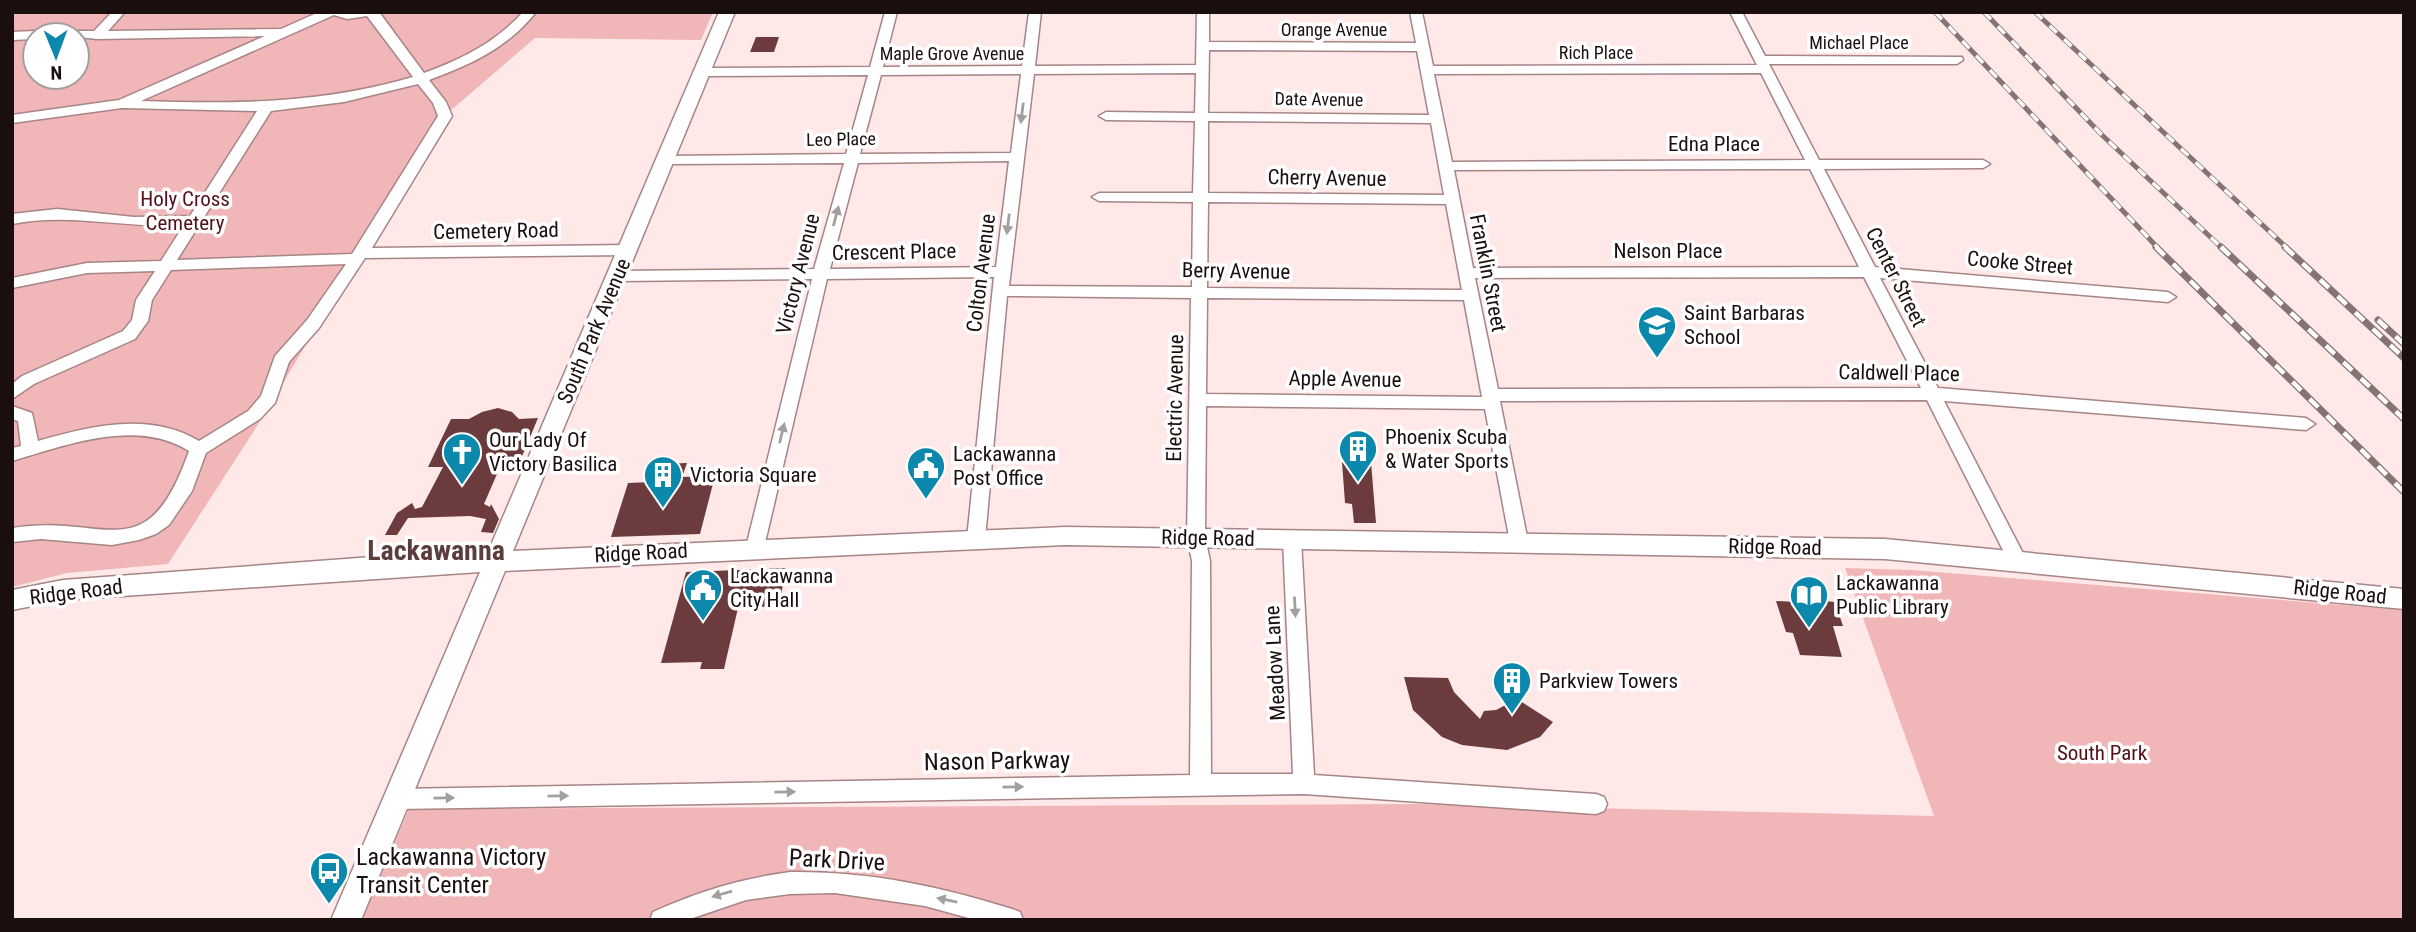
<svg xmlns="http://www.w3.org/2000/svg" width="2416" height="932" viewBox="0 0 2416 932" font-family="'Roboto Condensed',sans-serif">
	<rect width="100%" height="100%" fill="#ffe8e8"/>
	<path fill="#f1b7b8" fill-rule="evenodd" d="M12,12h701l-12,28 -166,-2 -93,80 -183,305 -91,141 -101,9 -55,14zM35,35h42v42h-42z
		M1845,568l67,2 492,40v310h-2042l47,-111 1009,-5 516,12z"/>
	<path fill="#6c3b3d" d="M756,37h23l-5,15h-24z
		M498,408l14,4 7,7 19,-1 -20,48 -18,1 -16,37 6,3 1,-3 8,15 -6,14 -12,-1 5,-13 -16,-3 -62,2 -11,17h-12l12,-22 15,-10 3,6 7,-2 21,-40h-15l23,-48h18l13,-7z
		M1342,462h29l5,61h-22l-2,-19 -7,-1z
		M687,463l-5,14 33,-1 -15,58 -89,3 17,-54 25,-1 6,-18z
		M786,568l-7,38 -41,2 -14,61h-24l2,-7 -41,1 25,-91z
		M1798,598l37,4 8,24h-10l9,31 -42,-2 -7,-22 -7,-1 -10,-31 21,1z
		M1404,677l44,1 6,14 26,27 4,-8 12,-1 21,-11 36,23 -13,15 -33,13 -45,-5 -20,-8 -29,-27z"/>
	<g fill="none" stroke-linecap="round" stroke-linejoin="round">
		<g stroke="#a78485" stroke-width="3">
			<path id="minor" d="M112,12h13l-17,19 173,-2 38,-17h60l45,61c38,-14 71,-30 99,-61h13c-28,36 -66,53 -107,68l17,22 6,14 -80,132 256,-3 7,5 -7,5 -263,3 -46,70 -30,34 -14,41 -15,16 -54,34 -14,38 -23,34 -13,9 -17,6 -27,5 -71,-6 -29,3v-14c93,-16 134,46 177,-77 -52,-33 -122,-6 -177,10v-13l9,-2 -3,-25 -6,-2v-13l20,7 6,28c51,-15 112,-30 161,0l49,-30 13,-15 14,-40 32,-36 39,-56 -175,6 -19,30 -4,21 -13,18 -101,45 -22,15v-15l10,-8 101,-45 9,-11 4,-20 19,-29 -68,2 -75,15v-10l75,-15 74,-2 23,-36c-58,4 -114,-13 -172,-1v-10l45,-5 77,8 56,-1 67,-105 -135,-3 -110,15v-8l107,-15 146,-64 -168,3 -38,-4 6,-4h29zM334,15l13,4 20,-3 46,61c-93,27 -176,27 -272,24zM418,84l15,19 5,13 -86,138 -175,6 94,-149 73,-9z
				M885,12h12l-14,55 139,-1 7,-54h12l-6,54 161,-1 1,-53h12v30l207,1 -6,-31h12l11,54 324,-1 -27,-53h12l23,44 197,1 1,3 -6,4h-188l50,96h164l7,4 -7,4 -159,1 51,98 293,25 8,5 -8,5 -288,-24 58,110 368,30 9,6 -9,6 -362,-29 83,160 -2,5h-14l-84,-166 -427,1 28,141 -3,5h-12l-3,-5 -25,-133 -279,-3 -1,131 5,24 1,213h82l-10,-235 3,-5h12l3,5 13,236 282,19 8,3 3,7 -3,7 -8,3 -292,-20 -906,15 -8,-3 -3,-7 3,-7 8,-3 792,-14 2,-214 -5,-24 4,-239 -184,-2 -22,243 -3,5h-12l-3,-5 27,-262 -167,2 -63,268 -2,5h-14l-2,-5 66,-268 -194,2 -8,-5 8,-5 196,-2 30,-106 -178,1 -7,-4 7,-4 180,-2 22,-79 -165,1 -6,-4 6,-4 167,-1zM1209,50l208,1 12,64 -221,-2zM1196,73l-1,40 -89,-1 -7,4 7,4 89,1 -2,72h-94l-7,4 7,4 94,1 -1,85 -183,-1 25,-212zM1761,73l44,87 -353,2 -18,-88zM1021,74l-10,79 -151,1 21,-79zM1208,121l223,2 13,72 -236,-2zM1009,161l-13,106 -166,2 28,-106zM1810,169l49,98 -386,1 -19,-98zM1208,202l238,2 16,86 -255,-2zM1864,277l57,111 -423,1 -23,-111zM1207,298l257,2 18,97 -276,-3z
				M12,32l23,-1 6,4h-6v4l-23,1z
				M790,872c78,-1 148,14 222,37l8,3 3,8h-47l-51,-14 -90,-13 -45,1 -44,6 -59,20h-37l3,-8c47,-21 86,-33 137,-40z"/>
		</g>
		<g stroke="#a78485" stroke-width="3">
			<path id="major" d="M719,12h16l-222,539 552,-24 820,12 519,50v20l-519,-50 -820,-14 -560,26 -144,349h-30l149,-348 -417,28 -51,10v-20l51,-10 309,-23 116,-5z"/>
		</g>
		<use href="#minor" fill="#fff" fill-rule="evenodd"/>
		<use href="#major" fill="#fff" fill-rule="evenodd"/>
		<g stroke="#867474" stroke-width="5">
			<path id="rail-far1" d="M1935,12l223,236
				M1984,12l118,123 120,113
				M2035,12l252,236"/>
		</g>
		<g stroke="#867474" stroke-width="7">
			<path id="rail" d="M2156,247l248,245
				M2221,247l183,172
				M2285,247l119,111
				M2378,320l26,24"/>
		</g>
		<use href="#rail-far1" stroke="#fff" stroke-width="3.5" stroke-dasharray="10" stroke-linecap="butt"/>
		<use href="#rail" stroke="#fff" stroke-width="4.5" stroke-dasharray="12" stroke-linecap="butt"/>
	</g>
	<defs><path id="oneway-solid" d="M-6-.8H1V-3.2L6.5 0L1 3.2V.8H-6Z" transform="scale(1.75)"/></defs>
	<g fill="#a49f9f">
		<use href="#oneway-solid" transform="translate(1022 113) rotate(97)"/>
		<use href="#oneway-solid" transform="translate(836 216) rotate(-75)"/>
		<use href="#oneway-solid" transform="translate(1008 224) rotate(97)"/>
		<use href="#oneway-solid" transform="translate(782 433) rotate(-76)"/>
		<use href="#oneway-solid" transform="translate(1295 607) rotate(87)"/>
		<use href="#oneway-solid" transform="translate(1013 787) rotate(-1)"/>
		<use href="#oneway-solid" transform="translate(785 792) rotate(-1)"/>
		<use href="#oneway-solid" transform="translate(558 796) rotate(-1)"/>
		<use href="#oneway-solid" transform="translate(444 798) rotate(-1)"/>
		<use href="#oneway-solid" transform="translate(722 894) rotate(164)"/>
		<use href="#oneway-solid" transform="translate(947 900) rotate(-168)"/>
	</g>
	<defs>
		<g id="school-pin" transform="scale(2.0125)"><path d="M0 17L-7.5 6A9.5 9.5 0 1 1 7.5 6Z" fill="#0b88ab" stroke="#fff"/><path d="M0-5L7-2L0 1L-7-2ZM-4 1L0 2.5L4 1V4Q0 6-4 4Z" fill="#fff"/></g>
		<g id="building-pin" transform="scale(2.0125)"><path d="M0 17L-7.5 6A9.5 9.5 0 1 1 7.5 6Z" fill="#0b88ab" stroke="#fff"/><path d="M-4-6H4V6H1V3H-1V6H-4ZM-2.5-4.3h1.7v1.8h-1.7ZM.8-4.3h1.7v1.8H.8ZM-2.5-1h1.7V.8h-1.7ZM.8-1h1.7V.8H.8Z" fill="#fff"/></g>
		<g id="church-pin" transform="scale(2.0125)"><path d="M0 17L-7.5 6A9.5 9.5 0 1 1 7.5 6Z" fill="#0b88ab" stroke="#fff"/><path d="M-1.2-6h2.4v3.5h3.3v2.4h-3.3V6h-2.4V-.1h-3.3v-2.4h3.3Z" fill="#fff"/></g>
		<g id="civic-pin" transform="scale(2.0125)"><path d="M0 17L-7.5 6A9.5 9.5 0 1 1 7.5 6Z" fill="#0b88ab" stroke="#fff"/><path d="M-.6-6.5H3V-4.5H.6V-3L4-1V1h2V6H-6V1h2V-1L-.6-3ZM-1.2 2.5V6h2.4V2.5Z" fill="#fff"/></g>
		<g id="library-pin" transform="scale(2.0125)"><path d="M0 17L-7.5 6A9.5 9.5 0 1 1 7.5 6Z" fill="#0b88ab" stroke="#fff"/><path d="M-6-4Q-3-5.5-.7-3.5V5Q-3 3-6 4ZM6-4Q3-5.5 .7-3.5V5Q3 3 6 4Z" fill="#fff"/></g>
		<g id="bus-pin" transform="scale(2.0125)"><path d="M0 17L-7.5 6A9.5 9.5 0 1 1 7.5 6Z" fill="#0b88ab" stroke="#fff"/><path d="M-5-6H5V4H4V6H2V4H-2V6H-4V4H-5ZM-3.5-4V0h7V-4ZM-3.5 1.2v1.5H-2V1.2ZM2 1.2v1.5H3.5V1.2Z" fill="#fff"/></g>
	</defs>
	<g fill-rule="evenodd">
		<use href="#school-pin" x="1657" y="325"/>
		<use href="#building-pin" x="1358" y="449"/>
		<use href="#church-pin" x="462" y="452"/>
		<use href="#civic-pin" x="926" y="466"/>
		<use href="#building-pin" x="663" y="475"/>
		<use href="#civic-pin" x="703" y="588"/>
		<use href="#library-pin" x="1809" y="595"/>
		<use href="#building-pin" x="1512" y="681"/>
		<use href="#bus-pin" x="329" y="871"/>
	</g>
	<g text-anchor="middle" dominant-baseline="central" stroke-width="7" stroke-linejoin="round" paint-order="stroke">
		<g font-size="18" fill="#1b0e0f" stroke="#fff">
			<text x="1334" y="29">Orange Avenue</text>
			<text x="1859" y="42">Michael Place</text>
			<text x="1596" y="52">Rich Place</text>
			<text x="952" y="53">Maple Grove Avenue</text>
			<text transform="translate(1319 99) rotate(1)">Date Avenue</text>
			<text transform="translate(841 139) rotate(-1)">Leo Place</text>
		</g>
		<g font-size="21" fill="#1b0e0f" stroke="#fff">
			<text x="1714" y="144">Edna Place</text>
			<text transform="translate(1327 178) rotate(1)">Cherry Avenue</text>
			<text transform="translate(496 231) rotate(-1)">Cemetery Road</text>
			<text x="1668" y="251">Nelson Place</text>
			<text transform="translate(894 252) rotate(-1)">Crescent Place</text>
			<text transform="translate(2020 263) rotate(5)">Cooke Street</text>
			<text transform="translate(1236 271) rotate(1)">Berry Avenue</text>
			<text transform="translate(981 273) rotate(-83)">Colton Avenue</text>
			<text transform="translate(1488 273) rotate(79)">Franklin Street</text>
			<text transform="translate(798 274) rotate(-76)">Victory Avenue</text>
			<text transform="translate(1896 277) rotate(63)">Center Street</text>
			<text transform="translate(594 331) rotate(-67)">South Park Avenue</text>
			<text transform="translate(1899 373) rotate(1)">Caldwell Place</text>
			<text transform="translate(1345 379) rotate(1)">Apple Avenue</text>
			<text transform="translate(1175 398) rotate(-89)">Electric Avenue</text>
			<text transform="translate(1208 538) rotate(1)">Ridge Road</text>
			<text transform="translate(1775 547) rotate(1)">Ridge Road</text>
			<text transform="translate(641 553) rotate(-3)">Ridge Road</text>
			<text transform="translate(76 592) rotate(-7)">Ridge Road</text>
			<text transform="translate(2340 592) rotate(6)">Ridge Road</text>
			<text transform="translate(1275 663) rotate(-93)">Meadow Lane</text>
		</g>
		<g font-size="21" fill="#540f1a" stroke="#fff">
			<text x="185" y="199">Holy Cross<tspan x="185" dy="24">Cemetery</tspan></text>
			<text x="2102" y="753">South Park</text>
		</g>
		<g font-size="21" fill="#1b0e0f" stroke="#fff" text-anchor="start">
			<text x="1684" y="313">Saint Barbaras<tspan x="1684" dy="24">School</tspan></text>
			<text x="1385" y="437">Phoenix Scuba<tspan x="1385" dy="24">&amp; Water Sports</tspan></text>
			<text x="489" y="440">Our Lady Of<tspan x="489" dy="24">Victory Basilica</tspan></text>
			<text x="953" y="454">Lackawanna<tspan x="953" dy="24">Post Office</tspan></text>
			<text x="690" y="475">Victoria Square</text>
			<text x="730" y="576">Lackawanna<tspan x="730" dy="24">City Hall</tspan></text>
			<text x="1836" y="583">Lackawanna<tspan x="1836" dy="24">Public Library</tspan></text>
			<text x="1539" y="681">Parkview Towers</text>
		</g>
		<g font-size="24" fill="#1b0e0f" stroke="#fff">
			<text transform="translate(997 761) rotate(-1)">Nason Parkway</text>
			<text transform="translate(837 860) rotate(3)">Park Drive</text>
		</g>
		<g font-size="24" fill="#1b0e0f" stroke="#fff" text-anchor="start">
			<text x="356" y="857">Lackawanna Victory<tspan x="356" dy="28">Transit Center</tspan></text>
		</g>
		<g font-size="28" font-weight="bold" fill="#5b3d3e" stroke="#fff">
			<text x="436" y="550">Lackawanna</text>
		</g>
	</g>
	<rect width="2416" height="932" fill="none" stroke="#1b0e0f" stroke-width="28"/>
	<g transform="translate(56 56) rotate(179)"><circle r="33" fill="#ffffff" stroke="#a49f9f" stroke-width="2"/>
	<path d="M0-5L12 26L0 18L-12 26Z" fill="#0b88ab"/>
	<text y="-10" font-size="19" font-weight="bold" text-anchor="middle" fill="#1b0e0f">N</text>
	</g>
</svg>
